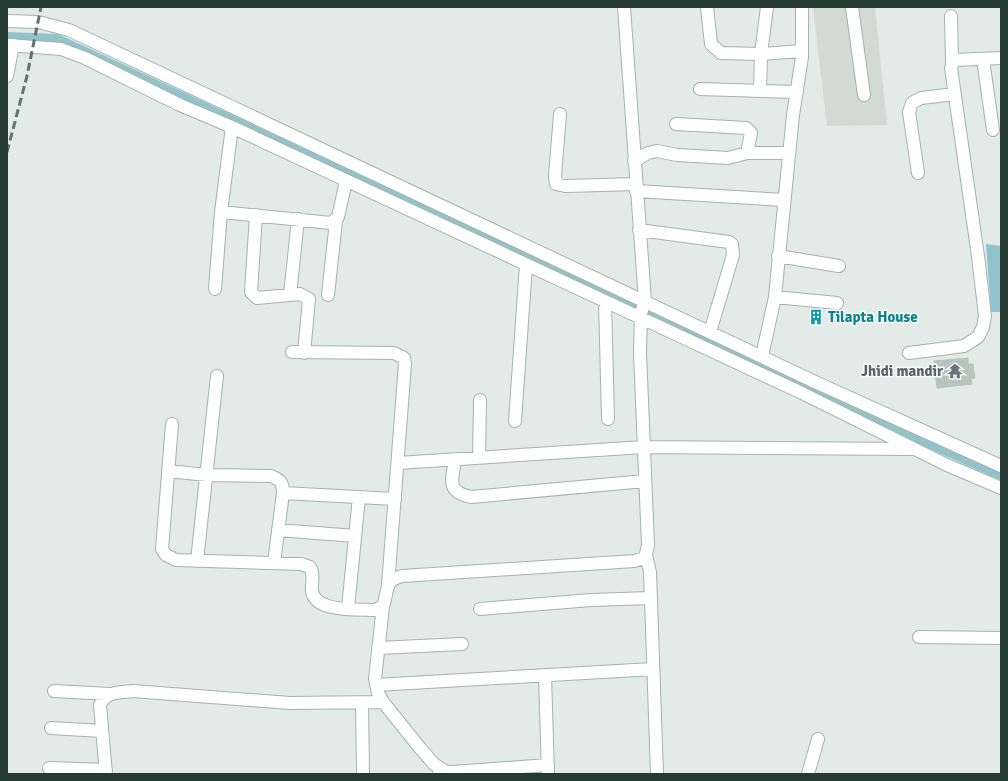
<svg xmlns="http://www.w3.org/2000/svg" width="1008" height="781" viewBox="0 0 1008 781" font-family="Signika,sans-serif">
	<rect width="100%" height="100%" fill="#e2ebe7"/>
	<path fill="#d1dad5" d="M813,7h62l12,118 -60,1z"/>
	<path fill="#90c4ca" d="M986,244l15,2v66h-10z"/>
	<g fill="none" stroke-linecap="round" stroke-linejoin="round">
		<path stroke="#90c4ca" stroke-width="10" d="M7,37l50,2 849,394 95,42"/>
	</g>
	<path fill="#b8c5bf" stroke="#b5c4bd" d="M813,308l8,1 -2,16 -8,-1z
		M968,358v6h5l2,14 -4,1 1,5 -35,4 -3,-27z"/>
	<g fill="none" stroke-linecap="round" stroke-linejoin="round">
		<g stroke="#a5b2ad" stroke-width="14">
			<path id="minor" d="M707,7l4,37 10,9 40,1 41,-3
				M852,7l12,88
				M951,16l1,46
				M7,21l31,1 31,8 746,352 186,84
				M7,45l54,4 24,9 95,47 52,22 570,266 145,72 54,23
				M983,59l10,71
				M7,76l6,-31
				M700,89l97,3
				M760,91l1,-37 6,-47
				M560,114l-5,62 1,8 9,2 71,-2
				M676,124l70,4 5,5 -4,20
				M634,161l14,-8 9,-2 20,4 51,3 19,-5h42
				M918,173l-9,-61 3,-9 9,-5 34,-4
				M636,191l148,9
				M221,212l110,11 7,-6 8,-36
				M256,215l-5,77 6,6 43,-4 9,5 -5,54
				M639,230l90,12 3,2 1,11 -23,77
				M778,256l61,10
				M215,289l6,-77 11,-85
				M290,295l8,-76
				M328,295l8,-74
				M775,297l62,6
				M605,302l3,117
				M292,352l102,1 10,5 1,6 -17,221
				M909,353l55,-7 14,-9 5,-10 2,-11 -7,-60 -27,-188 3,-8 47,-2
				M762,356l13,-59 18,-182 9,-58v-50
				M515,421l11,-156
				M172,424l-10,125 4,6 10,5 125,4 9,3c5,9 1,15 2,24 3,22 47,18 63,19l8,-4c6,-15 0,-25 19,-30l232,-15 11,-3 3,-13 -8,-192 1,-40 4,-12 -21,-294
				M479,458l1,-58
				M455,460c-3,20 -9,32 16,37l174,-16
				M398,463l246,-16 268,2
				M168,471l39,4 64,1c10,4 12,7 12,17l-9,70
				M283,493l112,6
				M278,530l77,6
				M646,555l4,17 7,202
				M197,561l20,-185
				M383,606l-8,73 3,14 5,9 37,46 14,16 12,8
				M348,608l11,-111
				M480,609l111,-9 59,-2
				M919,637l82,1
				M378,648l84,-4
				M545,676l3,98
				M376,685l277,-16
				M54,691l56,3
				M362,703l1,71
				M51,728l51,3
				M49,768l57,2
				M439,773l109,-8
				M106,774l-6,-69c6,-14 19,-12 33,-14l157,12 93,-1
				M808,774l10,-35"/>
		</g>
		<use href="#minor" stroke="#fff" stroke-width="12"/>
		<path stroke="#5f756e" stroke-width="3" stroke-dasharray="8 4" stroke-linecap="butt" d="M7,152l20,-76 14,-69"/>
	</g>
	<defs>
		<g id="building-bare" transform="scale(1.2)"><path d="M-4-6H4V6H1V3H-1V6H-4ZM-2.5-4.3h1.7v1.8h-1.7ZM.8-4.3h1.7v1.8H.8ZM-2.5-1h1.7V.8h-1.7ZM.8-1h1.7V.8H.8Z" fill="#0f9aa8" stroke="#f2f8f5" stroke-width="2.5" paint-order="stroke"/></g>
		<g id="temple-bare" transform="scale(1.2)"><path d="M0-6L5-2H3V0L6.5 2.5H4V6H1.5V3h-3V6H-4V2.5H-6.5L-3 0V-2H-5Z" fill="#6b7280" stroke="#f2f8f5" stroke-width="2.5" paint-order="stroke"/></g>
	</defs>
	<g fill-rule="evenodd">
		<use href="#building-bare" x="816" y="317"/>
		<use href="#temple-bare" x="955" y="371"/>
	</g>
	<g text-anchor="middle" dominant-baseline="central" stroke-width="3.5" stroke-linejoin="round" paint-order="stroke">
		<g font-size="15" font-weight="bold" fill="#0d838f" stroke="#f2f8f5" text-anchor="start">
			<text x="828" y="317">Tilapta House</text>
		</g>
		<g font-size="15" font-weight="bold" fill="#5b616d" stroke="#f2f8f5" text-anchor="end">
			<text x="943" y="371">Jhidi mandir</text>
		</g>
	</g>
	<rect width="1008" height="781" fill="none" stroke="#243a33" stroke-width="16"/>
</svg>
